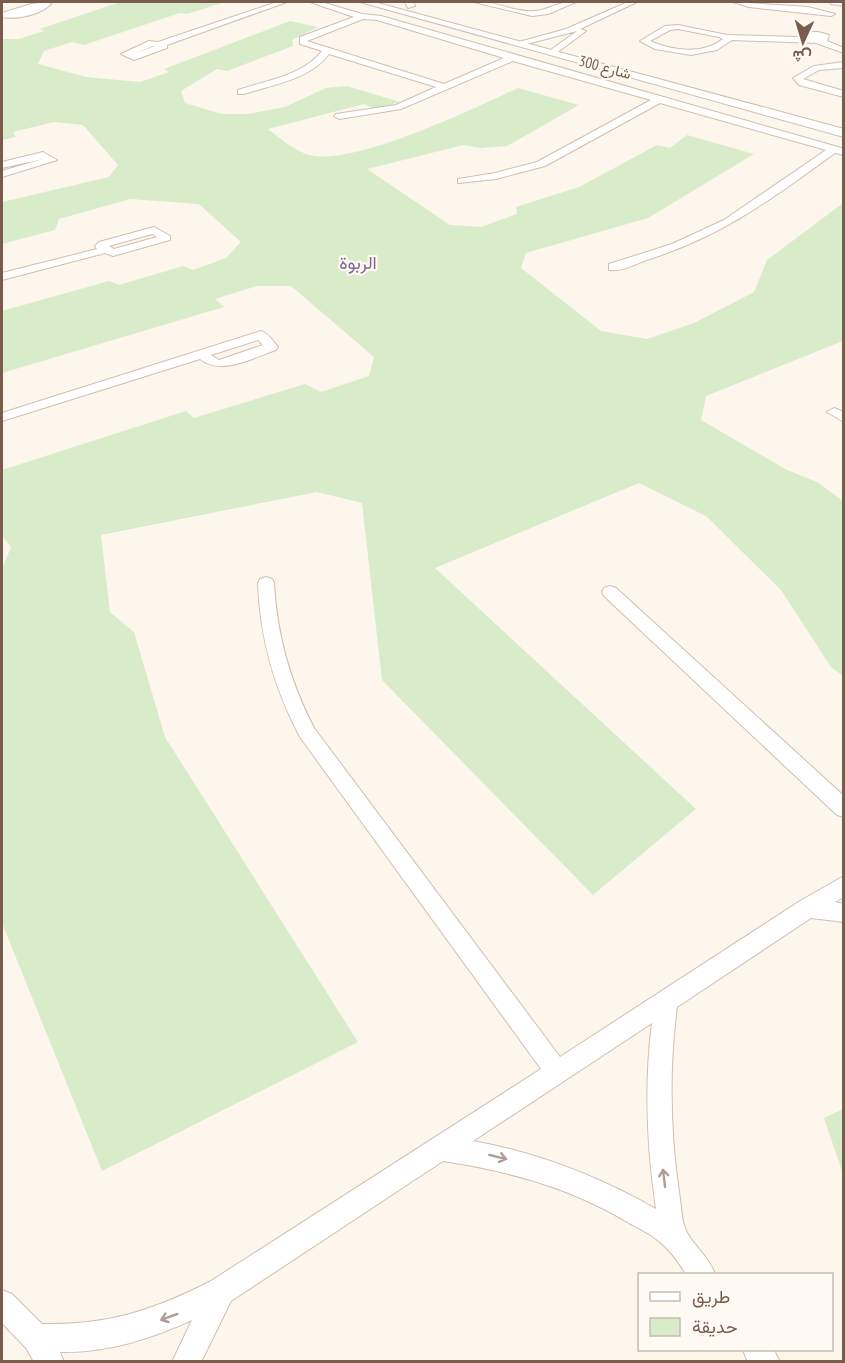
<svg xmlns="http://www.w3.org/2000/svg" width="845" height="1363" viewBox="0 0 845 1363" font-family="'PT Sans Narrow',Vazirmatn,sans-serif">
	<rect width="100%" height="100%" fill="#fdf6ec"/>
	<path fill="#d8ecc9" d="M120,2h105l-38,12 -7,-1 -96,32 -12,-3 -28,9 -6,13 48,13 54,5 29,-10 -5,-3 126,-48 28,6 -26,13 1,6 -66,25 -10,-2 -36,22 4,12 37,11h25l38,-7 41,-19 21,-2 53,16 -25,7 -11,-5 -96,25c10,8 25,20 38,25 41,16 171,-47 212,-66l61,17 -72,41 -27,2 -17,-3 -96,24 83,56 31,2 36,-13 -1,-7 63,-20 78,-42 13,3 17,-13 67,19 -106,64 -122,35 -5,15 80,63 46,8 47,-16 60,-31 13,-32 76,-57v138l-137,55 -5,24 86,50 30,12 26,19v175l-12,-9 -50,-77 -75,-74 -67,-33 -204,85 261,241 -103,86 -211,-215 -20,-177 -45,-11 -216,43 9,77 24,20 31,105 193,305 -256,129 -100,-248v-354l9,-22 -9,-11v-66l184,-59 8,7 111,-34 16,8 48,-16 5,-19 -83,-71h-34l-42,13 9,8 -222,66v-62l107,-30 10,4 64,-19 10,4 33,-12 15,-16 -42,-38 -69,-5 -71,20 -4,11 -53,14v-42l107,-25 9,-12 -35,-40 -29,-3 -41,10 3,5 -14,3v-101h17l25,-8 -4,-2z
		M843,1109v65l-19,-56z"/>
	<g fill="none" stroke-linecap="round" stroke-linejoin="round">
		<g stroke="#d1beb0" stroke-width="2">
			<path id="minor" d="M47,2l4,2c-11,11 -35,16 -49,13v-4l29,-9z
				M277,2h10l-120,43v3l-33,12 -13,-6 28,-13 9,1zM153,46h2l-22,8z
				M310,2h11l41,12 19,2 457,131 6,2v6l-9,-2c-65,47 -112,83 -191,108 -10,4 -24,11 -35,9v-6l63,-20 52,-24 102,-70 -166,-47 -115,63 -49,13 -38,4v-4l37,-6 42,-11 114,-62 -138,-39 -112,48 -62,10 -5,-3 2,-2 60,-9 40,-18 -107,-33c-18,25 -57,31 -85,40h-6v-4c27,-9 66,-15 84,-39l-22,-7v-7l54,-20zM363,19l14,1 127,38 -60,26 -137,-43z
				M405,2h8l2,4 -7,2z
				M474,2c20,-2 41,11 61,9 14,-1 26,-11 41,-9l-28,12 -16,2z
				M628,2h9l-57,27 6,2 -31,23 -7,-2 29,-21 -58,15 -4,-3 51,-14z
				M733,2l75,5 27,7 -4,2 -82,-9z
				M830,2h14v4l-13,-2z
				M678,25l49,10 72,2 3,-5h16l11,3 -2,6 17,7v5l-28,-10 -84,-3 -15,10 -26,5 -36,-6 -15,-8 25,-15zM678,29l41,8 4,2c-21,16 -50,12 -73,2l20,-11z
				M844,62v6l-25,2 -16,9 41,12v6l-45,-12 -6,-7 21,-12z
				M43,152l14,8 -55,17v-6l41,-12 -41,9v-6z
				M154,227l16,9v4l-57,16 -8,-3 -103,27v-7l95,-24 -2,-3 4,-4zM152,234l5,3 -43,12 -5,-3z
				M261,331c7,2 12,10 17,16l-2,3c-24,8 -54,26 -76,9l-198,62v-8zM258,340l5,5 -44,15 -8,-5z
				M834,408l10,4v10l-17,-10z
				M266,577l6,2 2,4c3,53 16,98 40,145l246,329 240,-156 44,-25v21l-9,5 9,2v18l-33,-4 -134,89c-8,61 -7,123 2,185 2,11 2,26 6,36 6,16 24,28 30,46h-29c-7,-11 -15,-23 -26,-32 -9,-8 -20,-13 -31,-19 -58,-35 -120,-52 -186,-62l-212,140 -30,61h-29l20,-42c-42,19 -85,33 -132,32l4,10h-30l-8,-14 -24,-25v-33l10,4 30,30c65,1 111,-13 169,-43l330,-212 -241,-332c-26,-49 -40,-98 -42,-154l2,-4zM652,1023c-8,62 -5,125 4,186 -58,-33 -117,-56 -183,-68z
				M610,586l6,2 228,208v21l-7,-2 -233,-219 -2,-4 2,-4z
				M743,1350h31l6,12h-32z"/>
		</g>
		<g stroke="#d1beb0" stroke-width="2">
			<path id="tertiary" d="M360,2h14l470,127v8z"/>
		</g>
		<use href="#minor" fill="#fff" fill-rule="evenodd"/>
		<use href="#tertiary" fill="#fff" fill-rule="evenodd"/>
	</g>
	<defs><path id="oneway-shaft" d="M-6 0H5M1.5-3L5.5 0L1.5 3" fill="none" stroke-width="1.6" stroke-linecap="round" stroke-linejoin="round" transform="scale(1.5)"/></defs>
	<g stroke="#af9d94">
		<use href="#oneway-shaft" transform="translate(498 1157) rotate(14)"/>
		<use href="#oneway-shaft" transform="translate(664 1178) rotate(-97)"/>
		<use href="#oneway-shaft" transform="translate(169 1317) rotate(160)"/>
	</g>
	<g text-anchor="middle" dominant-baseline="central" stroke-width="4.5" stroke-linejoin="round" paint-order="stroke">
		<g font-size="15" fill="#7a5c4d" stroke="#fffaf3">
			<text transform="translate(605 67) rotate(15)">شارع 300</text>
		</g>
		<g font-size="18" fill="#846695" stroke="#fffaf3">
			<text x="358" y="262">الربوة</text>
		</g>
	</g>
	<rect width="845" height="1363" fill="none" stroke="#7a5c4d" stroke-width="6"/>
	<rect x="638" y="1273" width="195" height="78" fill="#fffaf3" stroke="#cabbb1" stroke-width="1.5"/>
	<rect x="650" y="1292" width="30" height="9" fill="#ffffff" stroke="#cabbb1" stroke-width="1.5"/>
	<text x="692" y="1303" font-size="18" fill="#7a5c4d">طريق</text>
	<rect x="650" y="1318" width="30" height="18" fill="#d8ecc9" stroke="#cabbb1" stroke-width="1.5"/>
	<text x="692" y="1333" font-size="18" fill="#7a5c4d">حديقة</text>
	<g transform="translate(803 42) rotate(184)" stroke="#fffaf3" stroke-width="4.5" paint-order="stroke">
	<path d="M0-4.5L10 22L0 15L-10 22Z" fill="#7a5c4d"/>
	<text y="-9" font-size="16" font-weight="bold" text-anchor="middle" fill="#7a5c4d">ش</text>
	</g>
</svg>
